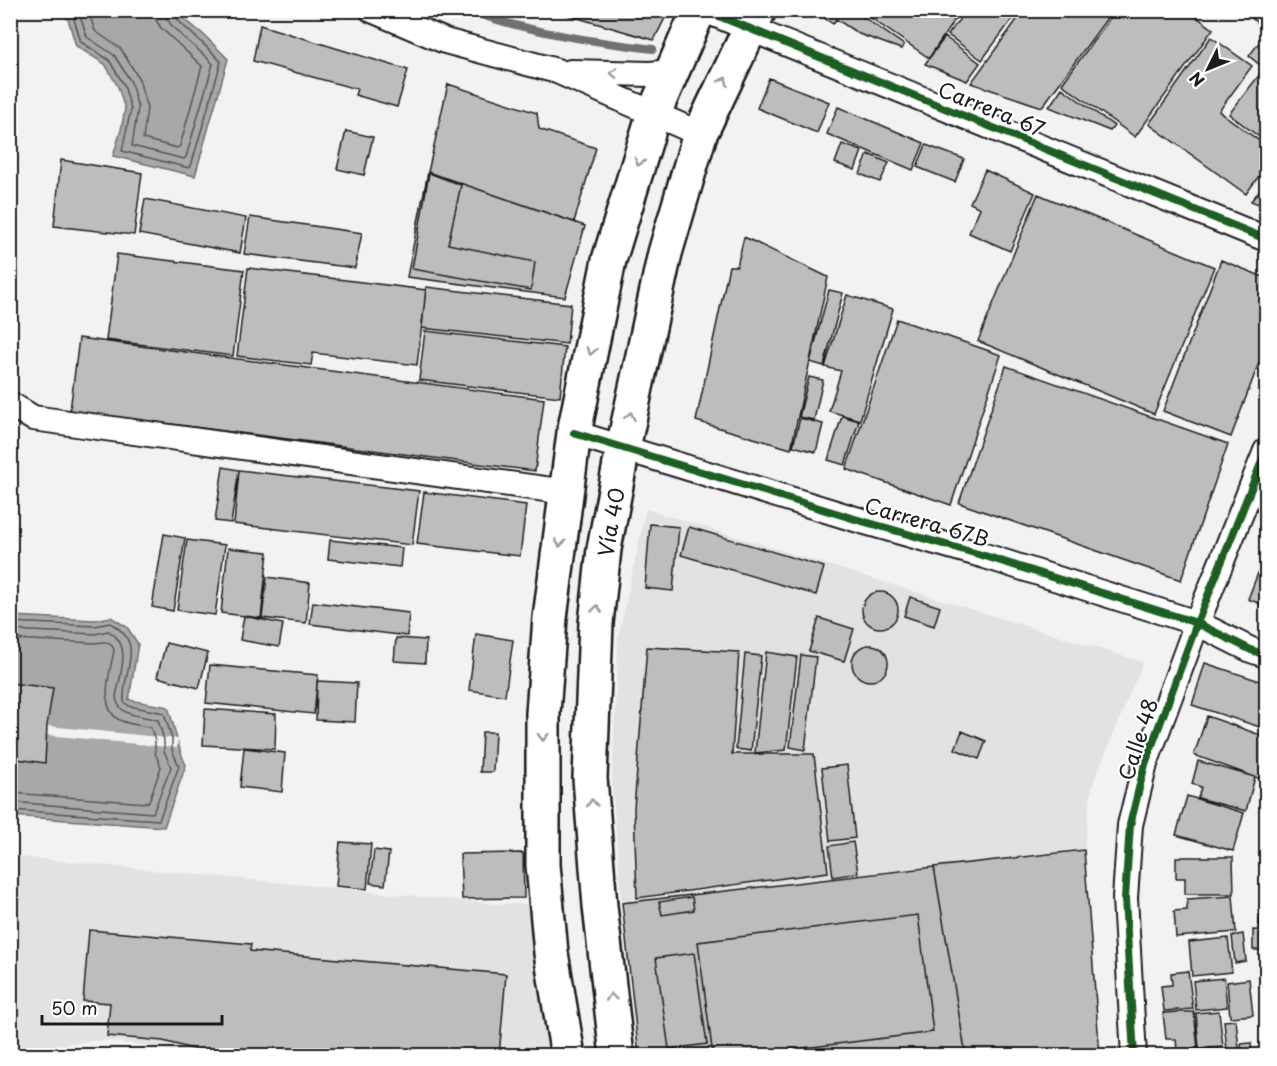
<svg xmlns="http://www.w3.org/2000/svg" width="1277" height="1066" viewBox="0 0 1277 1066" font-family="'Playpen Sans',sans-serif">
	<rect width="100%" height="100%" fill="#f2f2f2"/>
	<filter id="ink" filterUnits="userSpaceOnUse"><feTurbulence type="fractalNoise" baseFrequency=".0167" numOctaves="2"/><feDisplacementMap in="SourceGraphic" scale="12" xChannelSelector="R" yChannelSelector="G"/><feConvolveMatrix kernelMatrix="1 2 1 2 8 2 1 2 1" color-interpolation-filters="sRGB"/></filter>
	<g filter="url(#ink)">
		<path fill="#e2e2e2" d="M646,509l497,153 -51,124 -8,64 -462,53 -10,-118 6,-146z
			M11,856l485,48h32l21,151 -357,1 -30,-8 -59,-8 -85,9 -7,-10z"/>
		<path fill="#a8a8a8" stroke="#707070" stroke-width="1.5" d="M58,11h117l29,24 24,24 -33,117 -82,-20 8,-26 4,-21 -7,-22 -13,-23 -29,-18 -8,-27z
			M11,616l84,4 16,-3 16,10 11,17 -9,56 39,7c7,20 9,40 18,58l-22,62 -153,-11z"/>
		<path fill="#f2f2f2" d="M11,683l42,5 -5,38 130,13 -1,9 -130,-13 -2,28 -34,-5z"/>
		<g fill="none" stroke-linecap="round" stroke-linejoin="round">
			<path stroke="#545454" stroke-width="1.5" d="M67,10l6,6 8,26 28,18 15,25 7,24 -9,42 67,17 2,-2 30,-104c-9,-13 -48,-41 -49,-52
				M78,10l9,27 27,18 17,27 7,26 -6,38 52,13 2,-2 27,-93c-12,-15 -48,-36 -49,-54
				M88,10l7,21 26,18 18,30 8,29 -4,31 34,9 3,-2 22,-80 -41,-38 -5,-8 -1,-10
				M10,622l85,4 15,-3c37,20 12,47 14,79l5,4 35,7 8,26v11l7,16 -20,54 -149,-10
				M10,630l85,4 13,-3c25,13 12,43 8,66 2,21 27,18 42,23l6,20v11l7,16 -18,46 -143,-11
				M10,639l85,4c9,-1 15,-4 19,7 -3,20 -18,61 8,71 9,4 20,4 29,7l4,13v12l6,14 -12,34 -2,2 -137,-10"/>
			<path stroke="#707070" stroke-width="8" d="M467,10c60,22 123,31 186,39"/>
		</g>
		<path fill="#bdbdbd" stroke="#1c1c1c" stroke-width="1.5" d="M550,10h119l-15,30z
			M820,10h33l51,35 -3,4 -42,-15 -23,-15 -3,5 -15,-10z
			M859,10h102l-32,48z
			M966,10h53l-37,50 -34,-25z
			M1024,10h89l-71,97 -71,-24z
			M1116,10h71l26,19 -78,108 -73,-53z
			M1251,10h15l-1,19 -17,-14z
			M260,25l148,45 -11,37 -42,-12 2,-6 -104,-28z
			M1266,33v37l-17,-14z
			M945,37l35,26 -13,18 -42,-17z
			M1211,37l41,29 -33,45 47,35v20l-20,28 -97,-70z
			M1260,74l6,5v63l-37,-28z
			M769,78l60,24 -12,31 -60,-25z
			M448,84l89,29 2,16 57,19 -22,74 -146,-50z
			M1062,88l52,38 -4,5 -61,-24z
			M838,107l86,36 -11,27 -86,-36z
			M346,131l27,6 -9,38 -27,-6z
			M842,144l20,7 -7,19 -20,-7z
			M926,145l38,14 -9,23 -38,-15z
			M868,154l21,9 -9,19 -20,-8z
			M61,160l81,13 -8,62 -80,-9z
			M985,170l50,23 -25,58 -41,-18 11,-25 -10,-5z
			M428,172l157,54 -20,71 -158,-20z
			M429,173l32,12 -13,59 87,18 -4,28 -119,-21z
			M1266,183v24l-15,-6z
			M1038,194l176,73 -60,147 -176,-73z
			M145,199l101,19 -6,35 -101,-19z
			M250,217l112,16 -7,35 -111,-14z
			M744,237l84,40 -37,172 -95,-28 33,-155h8z
			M117,254l127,16 -11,86 -127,-16z
			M1221,260l45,18v66l-35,93 -68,-26z
			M248,268l178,22 -9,75 -104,-12 -2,12 -74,-9z
			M426,287l145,17 -4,40 -145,-16z
			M829,290l14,3 -19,73 -14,-4z
			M847,295l46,14 -33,111 -31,-9 12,-40 -16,-4z
			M897,319l104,36 -50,150 -105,-36z
			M425,331l140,16 -5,50 -141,-17z
			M79,338l465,61 -9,72 -465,-60z
			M1006,366l222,78 -47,136 -222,-77z
			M809,377l14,3 -9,40 -15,-3z
			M842,416l17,5 -14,44 -17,-5z
			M800,418l23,6 -7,28 -23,-6z
			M223,467l16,3 -8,53 -16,-2z
			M239,470l180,21 -7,54 -178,-21z
			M424,492l102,13 -6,51 -103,-12z
			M650,524l29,3 -6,64 -28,-3z
			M689,527l135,40 -8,28 -135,-40z
			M164,534l21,4 -12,73 -21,-4z
			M187,540l38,5 -10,70 -38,-5z
			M330,540l72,8 -2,19 -72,-8z
			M228,548l40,4 -7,66 -40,-5z
			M1266,552v54l-18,-7z
			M267,577l43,6 -4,40 -44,-5z
			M862 610a18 18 0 1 1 36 0a18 18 0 1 1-36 0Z
			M910,597l30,10 -6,19 -30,-10z
			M313,602l96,11 -2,23 -97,-12z
			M244,616l39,8 -4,23 -39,-7z
			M819,618l35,11 -10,32 -35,-10z
			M476,634l37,6 -8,56 -36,-6z
			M396,638l30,2 -1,23 -31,-2z
			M166,643l42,10 -9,35 -42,-11z
			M852 663a18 18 0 1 1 36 0a18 18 0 1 1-36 0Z
			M647,647l92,5 -7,102h82l14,118 -191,26 -3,-90z
			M766,652l31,5 -11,93 -31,3z
			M745,654l16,2 -10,95 -15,-2z
			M801,655l15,2 -11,93 -15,-3z
			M1205,663l61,20v46l-74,-24z
			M210,665l108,10 -4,39 -108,-11z
			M317,681l40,2 -2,39 -39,-2z
			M10,683l43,5 -6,38 -2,37 -35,-5z
			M205,709l71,5 -1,35 -72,-4z
			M1207,716l59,21v44l-72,-26z
			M962,731l24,10 -7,18 -24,-10z
			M482,732h13l-2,40h-13z
			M244,748l41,5 -3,39 -42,-5z
			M1198,761l57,16 -9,34 -48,-13 3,-11 -9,-3z
			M847,765l8,73 -25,3 -8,-73z
			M1187,796l57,17 -11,38 -57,-16z
			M340,842l31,2 -4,45 -31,-3z
			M853,842l5,31 -25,4 -4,-31z
			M374,850l15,2 -4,33 -15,-2z
			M1084,850l16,206h-134l-32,-189z
			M523,853l1,45 -62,1 -2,-45z
			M1176,857h57l1,37h-49v-16h-9z
			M934,867l32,189h-327l-17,-153z
			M1233,896l3,36 -60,5 -2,-26 13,-1v-11z
			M692,897l2,13 -32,5 -3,-13z
			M1261,899l5,1v28l-7,-1z
			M918,915l15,117 -194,24h-26l-15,-114z
			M89,930l162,14 -1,7 256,23 -7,82h-280l-56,-15 -56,-5 3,-33 -27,-2z
			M1253,930l13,1v19h-13z
			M1243,934l3,27 -11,2 -3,-27z
			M1228,938l4,34 -40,4 -3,-34z
			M694,953l13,91 -38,5 -13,-91z
			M1188,971l5,38 -29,2 -3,-25 11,-1 -1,-12z
			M1224,978l3,29 -31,3 -3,-29z
			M1249,979l4,36 -23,2 -3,-35z
			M1219,1011l4,36 -24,2 -3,-36z
			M1181,1012h13l4,36 -21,2 -1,-11h-10l-3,-26z
			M1236,1020l3,29 -12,2 -3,-30z
			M1251,1043l1,13h-10l-1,-12z
			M704,1050v6h-30l-1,-2z
			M1205,1052v4h-20v-2z
			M1239,1052v4h-12v-3z
			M1225,1053v3h-18v-2z"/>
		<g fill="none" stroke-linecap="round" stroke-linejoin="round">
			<g stroke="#1c1c1c" stroke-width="28">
				<path id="minor" d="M372,10l73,31 112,30 143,63
					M704,10l562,229
					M571,72l79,2 22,-2
					M10,404l23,14 533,74
					M574,433l281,86 130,37 212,67 54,27 15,5
					M1134,1056l-9,-158 5,-73 15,-61 52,-141 69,-172"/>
			</g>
			<g stroke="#1c1c1c" stroke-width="38">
				<path id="highway" d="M568,1056l-17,-103 -8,-88v-152l7,-95 24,-185 35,-173 45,-147 45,-103
					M617,1056l-17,-150 -10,-128 6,-155 8,-74 19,-101 42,-195 35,-119 59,-124"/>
			</g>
			<use href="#minor" stroke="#fff" stroke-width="24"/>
			<use href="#highway" stroke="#fff" stroke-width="33"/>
			<g stroke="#fff" stroke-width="11">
				<path id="cycleway" d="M704,10l562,229
					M574,433l281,86 130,37 212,67 54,27 15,5
					M1134,1056l-9,-158 5,-73 15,-61 52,-141 69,-172"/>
			</g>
			<use href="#cycleway" stroke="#1b5e20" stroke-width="8"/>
		</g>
		<defs><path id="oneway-chevron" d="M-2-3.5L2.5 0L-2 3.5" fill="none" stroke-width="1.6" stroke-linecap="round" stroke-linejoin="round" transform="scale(1.5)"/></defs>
		<g stroke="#999">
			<use href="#oneway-chevron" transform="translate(614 73) rotate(-178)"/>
			<use href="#oneway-chevron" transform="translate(724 81) rotate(-65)"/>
			<use href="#oneway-chevron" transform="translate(639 162) rotate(107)"/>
			<use href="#oneway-chevron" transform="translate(591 351) rotate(101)"/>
			<use href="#oneway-chevron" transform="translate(630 416) rotate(-78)"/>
			<use href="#oneway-chevron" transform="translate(560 543) rotate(97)"/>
			<use href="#oneway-chevron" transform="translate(597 609) rotate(-84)"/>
			<use href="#oneway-chevron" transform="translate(543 737) rotate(90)"/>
			<use href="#oneway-chevron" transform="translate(592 803) rotate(-94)"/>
			<use href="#oneway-chevron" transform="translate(611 997) rotate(-97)"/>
		</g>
	</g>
	<g text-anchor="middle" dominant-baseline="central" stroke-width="4.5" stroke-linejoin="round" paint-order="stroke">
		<g font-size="21" fill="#1c1c1c" stroke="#fff">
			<text transform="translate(992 108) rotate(22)">Carrera 67</text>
			<text transform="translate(927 521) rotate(16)">Carrera 67B</text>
			<text transform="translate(610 522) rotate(-80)">Vía 40</text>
			<text transform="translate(1137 739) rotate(-72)">Calle 48</text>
		</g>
	</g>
	<rect width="1277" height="1066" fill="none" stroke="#fff" stroke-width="36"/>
	<rect x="18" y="18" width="1241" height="1030" fill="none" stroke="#1c1c1c" stroke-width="2" filter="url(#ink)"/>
	<g transform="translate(1208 69) rotate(227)" stroke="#ffffff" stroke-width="4.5" paint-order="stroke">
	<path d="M0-4.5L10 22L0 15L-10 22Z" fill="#1c1c1c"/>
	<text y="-9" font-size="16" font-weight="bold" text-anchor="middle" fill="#1c1c1c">N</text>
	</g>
	<path d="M42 1015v9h180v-9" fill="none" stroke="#1c1c1c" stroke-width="3"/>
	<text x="51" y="1015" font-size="18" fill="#1c1c1c" stroke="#ffffff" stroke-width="4.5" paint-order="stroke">50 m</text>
</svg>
